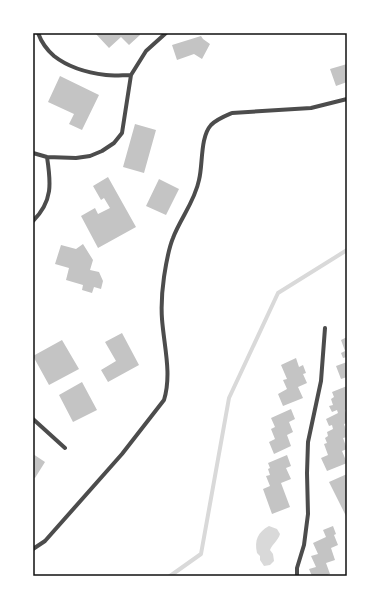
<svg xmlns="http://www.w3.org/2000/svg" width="380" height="609" viewBox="0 0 380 609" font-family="'Nunito Sans',sans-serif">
	<rect width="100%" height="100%" fill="#fff"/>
	<path fill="#d9d9d9" d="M269,526l8,3 3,5c-2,7 -8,10 -10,16l3,4 1,7 -4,4 -6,1 -4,-6v-4l-3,-3c-3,-13 1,-21 12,-27z"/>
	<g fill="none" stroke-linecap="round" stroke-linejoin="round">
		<path stroke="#d9d9d9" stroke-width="4" d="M170,576l31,-22 28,-156 49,-105 69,-43"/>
	</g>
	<path fill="#c4c4c4" d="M95,33h44l1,2 -11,10 -8,-8 -12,11z
		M201,36l2,3 7,5 -8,15 -8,-5 -17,6 -5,-15z
		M347,64v18l-11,4 -6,-17z
		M60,76l39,19 -17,35 -13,-6 5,-10 -26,-12z
		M135,124l21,6 -12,43 -21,-6z
		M108,177l28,50 -38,21 -17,-32 14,-8 3,6 12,-6 -6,-10 -3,2 -8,-14z
		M159,179l20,10 -13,26 -20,-9z
		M83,244l10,16 -3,10 9,2 4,9 -2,8 -7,-2 -2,6 -10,-3 1,-5 -17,-5 3,-12 -14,-4 6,-19 15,4z
		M122,333l17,32 -31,17 -7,-12 15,-9 -11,-19z
		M347,337v20l-4,1 -2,-5 4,-2 -4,-11z
		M62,340l17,29 -30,16 -16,-29z
		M296,358l3,9 4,-2 3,8 -3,1 4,9 -9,4 5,11 -20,8 -5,-12 9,-5 -4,-9 4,-1 -6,-14z
		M347,362v15l-6,2 -5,-13z
		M82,382l15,28 -24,12 -14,-27z
		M347,386v23l-2,1 2,6v7l-3,1 3,9v4l-4,1 4,11 -5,2 5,12 -20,8 -6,-13 7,-3 -4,-11 3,-1 -2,-5 3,-2 -1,-4 6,-3 -1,-4 -3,1 -3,-7 12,-6 -1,-3 -5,2 -3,-6 4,-1 -2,-6 3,-2 -2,-5z
		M291,409l4,10 -6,3 4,10 -6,3 4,11 -17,8 -5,-12 6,-3 -4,-10 4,-2 -4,-9z
		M33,454l12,8 -10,16 -2,-1z
		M287,455l4,11 -5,2 5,11 -10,4 9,24 -18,7 -9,-25 7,-3 -4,-10 4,-1 -2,-6 2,-1 -2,-5z
		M347,474v41l-1,1 -17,-34z
		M333,526l3,8 -2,1 4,10 -7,3 4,12 -9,3 4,11 -5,2h-13l-3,-7 7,-2 -5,-11 7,-2 -5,-11 13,-6 -3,-7z"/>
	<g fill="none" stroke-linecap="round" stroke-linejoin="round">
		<path stroke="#4c4c4c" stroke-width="4" d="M38,33c3,8 9,17 16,23 14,11 35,17 52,19 8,1 17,0 25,0
			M33,153l14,4 29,1 14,-2 12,-5 12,-8 8,-10 9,-58 15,-24 20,-18
			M33,221c20,-20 18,-38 14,-64
			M33,419l32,29
			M33,549l12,-8 77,-87 42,-54c8,-26 0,-54 -2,-81 -1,-14 0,-28 2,-42 2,-13 4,-27 9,-39 7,-19 22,-37 26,-58 4,-15 1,-43 12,-55 6,-6 14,-9 21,-12l79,-5 36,-9
			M297,576v-8l7,-23 4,-31 -1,-41 1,-31 13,-61 4,-53"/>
	</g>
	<rect width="380" height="609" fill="none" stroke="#ffffff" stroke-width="68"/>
	<rect x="34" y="34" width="312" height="541" fill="none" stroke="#111" stroke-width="1.5"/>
</svg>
